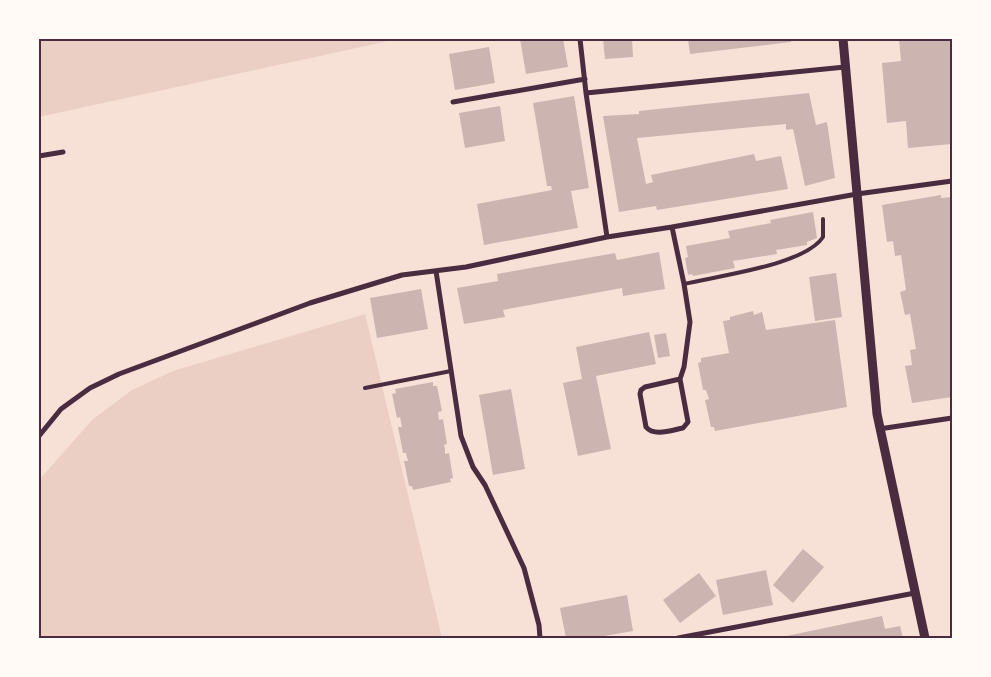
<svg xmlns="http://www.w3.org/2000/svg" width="991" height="677" viewBox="0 0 991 677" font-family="'Noto Serif',serif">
	<rect width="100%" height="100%" fill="#f7e1d7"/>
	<path fill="#ebcfc5" d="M39,39h359l-359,78z
		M365,314l77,324h-403v-158l53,-60 40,-30 41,-19z"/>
	<path fill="#ccb4b1" d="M520,39h43l5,28 -42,7z
		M603,39h29l1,18 -28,2z
		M688,39h103v3l-101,12z
		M899,39h53v105l-44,4 -2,-27 -19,2 -5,-60 19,-2z
		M489,47l6,36 -40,7 -6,-36z
		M809,93l7,32 11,-3 8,56 -30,8 -12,-57 -7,1v-6l-149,14 9,46 7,-2 -2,-7 103,-21 2,7 25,-5 7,33 -131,21 -1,-4 -37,6 -16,-96 36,-2v-3z
		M574,96l15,92 -18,3 7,37 -94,17 -7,-41 75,-14 -1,-4h-4l-14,-83z
		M500,106l5,35 -40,7 -6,-35z
		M941,195v3l11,-1v200l-40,6 -7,-37 7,-1 -2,-15 6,-1 -6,-35 -5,1 -5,-23 6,-2 -5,-35 -6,1 -2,-15 -6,1 -5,-37z
		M813,212l4,26 -10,4v3l-31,5 1,4 -44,7 2,7 -42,8 -1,-2 -4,1 -3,-17 3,-1 -2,-11 44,-8 -2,-7 43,-8 -1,-3z
		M659,252l6,37 -42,7 -1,-8 -119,22 2,7 -41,7 -7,-36 41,-7 -1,-7 118,-21 2,7z
		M836,273l6,44 -27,4 -6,-44z
		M421,289l7,40 -51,9 -7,-40z
		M753,311l1,4 8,-3 4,18 69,-10 12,87 -132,24 -1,-4h-3l-6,-27 4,-1 -3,-9h-3l-5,-27 3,-1v-4l28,-5 -6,-32 7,-1v-3z
		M649,332l7,32 -60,12 15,73 -33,7 -15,-73 19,-4 -6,-32z
		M666,333l4,23 -12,2 -4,-23z
		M433,382v4h4l5,25 -4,1 1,8 4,-1 4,25 -3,1 1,4v5l4,-1 4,25 -3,1 1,3 -38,8 -1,-4h-3l-5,-25h4l-2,-8h-3l-5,-26h4l-2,-10 -3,1 -5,-24 4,-1 -1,-4z
		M511,389l14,80 -32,6 -14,-80z
		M803,549l21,18 -31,36 -20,-18z
		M766,570l7,35 -50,10 -7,-35z
		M699,573l17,23 -36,27 -17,-23z
		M627,595l6,36 -40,7h-27l-6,-30z
		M882,616l3,13 15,-3 3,12h-126z"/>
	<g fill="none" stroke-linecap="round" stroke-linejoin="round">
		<path stroke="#4a2c40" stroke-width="4" d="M684,284c33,-8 121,-19 139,-47v-18
			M365,388l86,-17"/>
		<path stroke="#4a2c40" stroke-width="5" d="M580,39l6,54 21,144
			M586,93l259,-26
			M453,102l132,-23
			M39,156l24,-4
			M672,227l12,57 6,38 -6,45 -4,12 8,43 -5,6c-11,2 -29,9 -37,-1l-6,-33 1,-4 4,-3 35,-8
			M436,271l25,165 12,31 12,18 39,83 15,57 1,13
			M879,429l73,-11
			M39,436l22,-27 29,-21 29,-14 191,-71 92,-28 64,-8 141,-30 65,-10 185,-33 95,-13
			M678,638l237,-45"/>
		<path stroke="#4a2c40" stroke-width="9" d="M843,39l34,375 48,224"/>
	</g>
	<rect width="991" height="677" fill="none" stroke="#fffaf5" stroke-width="80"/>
	<rect x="40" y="40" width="911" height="597" fill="none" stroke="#4a2c40" stroke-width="2"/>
</svg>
